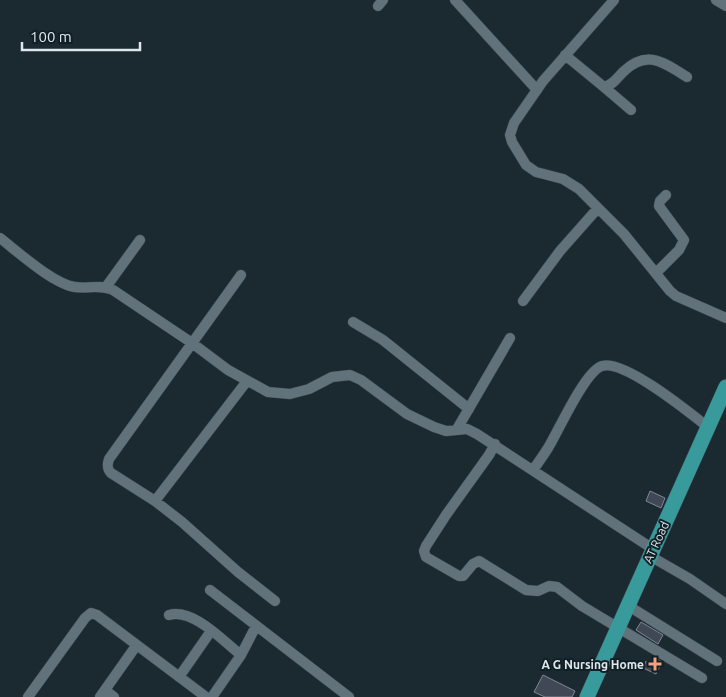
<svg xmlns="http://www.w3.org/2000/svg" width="726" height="697" viewBox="0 0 726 697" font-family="Ubuntu,sans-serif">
	<rect width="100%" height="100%" fill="#1b2931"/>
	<path fill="#414855" stroke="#7f8695" d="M650,491l15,7 -4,10 -15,-7z
		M641,622l22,13 -5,9 -22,-14z
		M654,657l8,5 -6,12 -13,-6 3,-7 4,3z
		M543,675l32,16 -3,6h-27l-11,-5z"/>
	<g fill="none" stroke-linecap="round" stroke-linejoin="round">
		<g stroke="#39454b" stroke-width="11">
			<path id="minor" d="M455,0l82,90
				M614,0l-71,81 -29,42 -4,12 2,7 14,23 10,7 27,7 16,10 45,45 46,57 6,5 50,22
				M716,0l10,6
				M378,6l5,-6
				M565,55l39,32c9,-2 13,-9 19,-15 24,-23 40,-10 64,5
				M604,87l27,23
				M0,238c17,13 53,46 75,49 13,2 24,-3 38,3l79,53 36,27 40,22 22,2 19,-5 23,-12 18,-2 11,5 46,34 27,13 12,4 21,-2 10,5 176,115
				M656,273l23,-23 5,-10 -25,-34 1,-5 6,-6
				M241,275l-132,184c-2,6 -2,10 2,14l44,28 27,21 56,50 37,29
				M106,287l34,-47
				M523,301l37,-50 38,-43
				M353,322l30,18 86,69
				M457,429l53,-91
				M495,444l-6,11 -43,60 -20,31 -2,5 2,6 33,19h4l10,-12 6,-3 47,29 12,1 11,-5 8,1 25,19 120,72
				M533,470c5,-7 10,-14 15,-22 10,-16 37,-77 54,-82 22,-7 88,47 107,62
				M155,501l92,-120
				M650,556l40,23 36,25
				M210,590l139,107
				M627,605l90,56
				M169,615c24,-7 54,26 72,40
				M179,677l32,-46
				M105,690l9,7
				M28,697l57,-79 6,-5 6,2 109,82
				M100,697l36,-51
				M212,697l29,-42 15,-29"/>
		</g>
		<g stroke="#39454b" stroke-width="16">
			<path id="highway" d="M587,697l139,-310"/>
		</g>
		<use href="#minor" stroke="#61727a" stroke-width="10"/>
		<use href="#highway" stroke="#389a9b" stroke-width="15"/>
	</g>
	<path fill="#f2a07f" stroke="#112027" stroke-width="2" d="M652.5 656.5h5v5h5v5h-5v5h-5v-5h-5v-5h5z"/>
	<g text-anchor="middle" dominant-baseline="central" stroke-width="4" stroke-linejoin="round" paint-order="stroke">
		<g font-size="12" fill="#dee7ec" stroke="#112027">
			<text transform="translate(656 542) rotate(-65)">AT Road</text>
		</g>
		<g font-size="12" font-weight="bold" fill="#dee7ec" stroke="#112027" text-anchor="end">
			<text x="644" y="664">A G Nursing Home</text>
		</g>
	</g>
	<path d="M22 42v8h118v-8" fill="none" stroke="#dee7ec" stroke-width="2.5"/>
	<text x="30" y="42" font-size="15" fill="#dee7ec" stroke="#112027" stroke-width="4" paint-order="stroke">100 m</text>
</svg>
